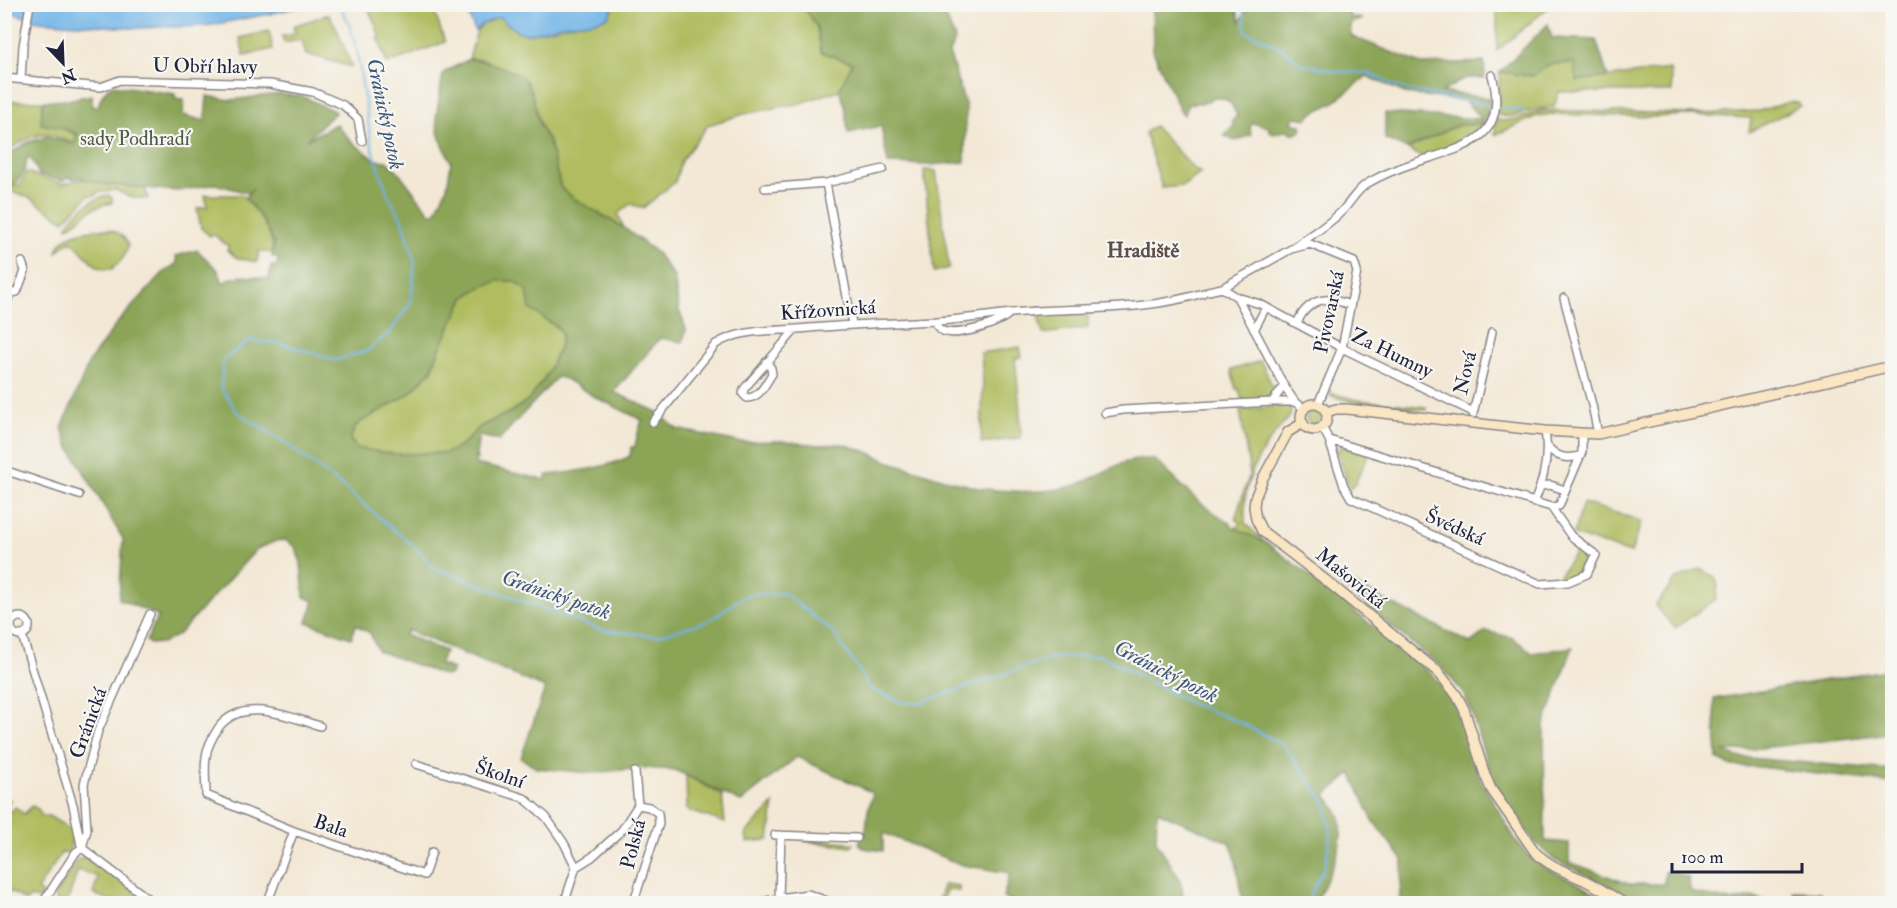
<svg xmlns="http://www.w3.org/2000/svg" width="1897" height="908" viewBox="0 0 1897 908" font-family="'IM FELL Double Pica',serif">
	<rect width="100%" height="100%" fill="#f6f6f2"/>
	<filter id="ink" filterUnits="userSpaceOnUse"><feTurbulence type="fractalNoise" baseFrequency=".0167" numOctaves="2"/><feDisplacementMap in="SourceGraphic" scale="12" xChannelSelector="R" yChannelSelector="G"/><feConvolveMatrix kernelMatrix="1 2 1 2 8 2 1 2 1" color-interpolation-filters="sRGB"/></filter>
	<filter id="wash" filterUnits="userSpaceOnUse"><feTurbulence type="fractalNoise" baseFrequency=".008" numOctaves="4" result="noise"/><feDisplacementMap in="SourceGraphic" scale="24" xChannelSelector="R" yChannelSelector="G"/><feGaussianBlur stdDeviation="1.35" result="paint"/><feColorMatrix in="noise" values="0 0 0 0 0 0 0 0 0 0 0 0 0 0 0 0 0 1.4 0 .05"/><feComposite in="paint" operator="in"/></filter>
	<g filter="url(#wash)">
		<rect width="100%" height="100%" fill="#f3e8d5"/>
		<path fill="#afbc5f" stroke="#686f4d" stroke-width="1.5" d="M802,4l15,23 4,25 32,11 -14,27 -38,13 -57,11 -36,11 -27,36 -6,21 -32,26 -13,-4 -12,10 6,14 -48,-28 -15,-12 -13,-49c-9,-10 -10,-20 -13,-32 -2,-10 -7,-19 -11,-28l-39,-19 -16,-1 8,-29 4,-5 18,-8 18,14 10,3 42,-10 22,-2 16,-5 8,-12z
			M369,5h63l13,37 -58,22 -9,-27 2,-1 -13,-31z
			M1497,5v-1l54,1 -54,46z
			M329,14l8,15 15,38 -43,-12h-3l-4,-15 -18,3 -2,-7 13,-2 -2,-8z
			M269,31l4,18 -29,7 -4,-18z
			M1574,63l3,18 93,-12 2,23h-113l-5,15c-19,-1 -43,15 -57,7l3,-42 33,4 17,-12z
			M4,95l9,6h30l-2,23 21,4 15,7 -3,9c-33,-16 -40,-10 -69,8z
			M1789,102l9,1 2,3 -51,26 2,-14 -63,-3 -34,2 -103,-3 -14,2 -42,19 1,-17 4,3 17,-2 26,-9 153,4 45,-2 18,-1z
			M1485,124c-13,22 -40,26 -63,33l-15,-8 51,-24z
			M1154,126l41,44 6,3 -18,13 -21,2 -17,-55z
			M924,170l12,1 13,97 -15,4z
			M26,172l37,12 20,-5 20,5 42,4 3,10 -4,1 -15,-2 -13,-7 -20,3v2l-7,1 -1,-1c-4,8 -18,17 -24,26l-34,-23 -21,-7 2,-5 9,-1z
			M109,195l3,3v5c-10,1 -21,6 -29,13 -6,5 -9,10 -17,11 8,-15 26,-29 43,-32z
			M205,195h37c14,16 33,36 30,58l-13,-2 -2,11 -20,-4 -10,-8 2,-3 -16,-13 -3,2 -9,-8 -4,-20 10,-1z
			M98,229c13,-1 24,3 30,15 0,8 -8,21 -15,22l1,2c-18,7 -30,-17 -42,-26l-5,1 -10,9c3,-18 26,-21 41,-23z
			M498,280l17,1 12,10 18,29 12,7 5,7 -3,14 -13,28 -17,24 -17,11 -31,15 -20,20 -15,7 -53,1 -36,-5 -7,-9 4,-11 5,-6 50,-29 23,-24 6,-18 26,-54 15,-10z
			M1060,313l28,2v13l-45,6 -5,-19z
			M1002,317l-28,10 -28,4 -6,-5 2,-2z
			M1020,347l2,10 -7,1 5,51 1,29 -40,5 2,-63 -2,-27z
			M1261,361l14,31 -9,7 -24,1 -3,-11h-3l-5,-19z
			M1330,393l28,7 68,7v3l-69,-7 -27,-7z
			M1289,405l2,8 -1,3c-21,23 -39,47 -44,78 -2,9 -1,20 -1,29l22,21 -32,-16 4,-2 1,-3 -5,-4 15,-45 -10,-64z
			M1306 417a7 7 0 1 1 14 0a7 7 0 1 1-14 0Z
			M1341,446l28,7 -14,31 -5,5 -13,-37z
			M1583,503l59,18 -11,32 -58,-18z
			M1579,548l5,6c0,18 -10,24 -27,24z
			M1699,569l16,8 3,9 -2,13 -41,29 -20,-22 20,-26z
			M686,775l36,20 3,28 -38,-13z
			M4,798l6,2 -4,7 5,5 4,-5 9,7 8,-8 6,3 4,7h7l26,16 -7,23 -6,-3 -25,38 6,4 -5,5 -7,-2 -5,4 -21,-13z
			M774,804l-5,36 -22,2 -1,-9z
			M805,838c17,4 33,1 49,6l-3,3 -46,-6z
			M85,856l6,2 58,45h-29l-27,-9 5,-17 -20,-7 -11,33 -11,-2 -2,-5 23,-36z
			M944,884l15,2v5l-12,-1 -5,10 -5,3z"/>
		<path fill="#8ba456" stroke="#566348" stroke-width="1.5" fill-rule="evenodd" d="M802,5h139l14,34 -6,14 17,54 -1,55 -35,3 -42,-1 -7,-38 -33,7 -3,-28 -6,-15 13,-27 -31,-11 -4,-25z
			M1152,5h84l4,17 9,-17h99l2,12 13,2 -13,4 1,13 70,28 63,-2 1,16h-19l-24,14 48,6 -5,26 -27,1 -51,24 -22,-10v-26l96,6 -16,-18 -58,-7 -40,-18 -34,27 -17,8 -10,8 -11,-2 -3,4 2,3 7,1 1,4 -3,4h-8l-4,-3 -13,4 -4,-2 -1,-5 -17,-4 -2,5 1,7 -16,6 -12,-6 11,-9 -2,-5 5,-5c-6,-14 -7,-17 -23,-19l-7,5 -19,2 -4,11 -4,-5 -27,-59z
			M1548,24l4,14 44,2 12,37 -32,4 -2,-18 -24,1 -17,12 -33,-4z
			M469,59c16,1 40,9 54,19 4,3 7,11 9,16 5,16 5,32 16,45l13,49 15,12 48,28 33,25 17,24 5,33 7,19 -3,13 -23,-4 -46,54 43,20 20,17 62,13 44,-1 36,4 24,-1 25,8 19,9 68,21 24,6 16,2 1,2v-2c27,2 54,3 80,-5 26,-9 50,-31 79,-25l44,42 32,22 2,3 35,17 52,39 114,93 17,21 8,15 20,65 39,67 11,12 13,10 35,17 36,20h-214l4,-43 -30,-39 -22,-48 -25,22c6,7 14,19 15,28 3,28 -15,56 -25,80h-72c-8,-20 -4,-41 -14,-60l-73,-32 -1,30 24,38 5,24 -103,1 -17,-3 -43,3 -19,-6 7,-25 -48,-8 -79,-32v18l-20,-3 -4,-5 3,-8 4,-5 2,-20 5,-17 -76,-36 -56,45 -66,-32 -31,-2 -53,5 -55,-5 -15,-10 24,-70 -138,-58 -2,5 40,16 -6,13 14,5 -2,5 -6,2 -67,-25 -8,-18 -14,-8 -5,13 -44,-16 7,-21 -10,-4 -3,-34 -6,-16 -10,-7 -9,1 -19,8 -79,86 -15,8 -13,1 -4,-3 12,-25 -39,-17 4,-60 -56,-96 -5,-15 27,-66 28,-39 47,-51 13,-9 -1,-7 21,-6 21,20 5,13c15,-11 28,-6 46,-4l2,-13h6l1,-8 -6,-1 2,-14 -14,-27 -15,-18 8,-10 -5,5 -33,-9 -37,7 -75,-7 -20,-5 -1,-2 -10,2 -3,-2 -6,4 -24,-7 -9,-17 -3,2c-1,8 -5,18 -11,24 -3,3 -6,5 -7,8h-4l-1,-33 24,-16 18,-5 28,7 3,-10 -15,-6 -21,-4 2,-23 25,-1 24,-5v12h6c3,-11 5,-16 15,-22l62,9v5l9,1 -1,15 22,6 2,-25 24,4 48,-6 23,2 34,16 -30,28 30,-16 15,17 25,19 11,1 10,9 33,43h5l12,-26 4,-25 -12,-26 -3,-18 7,-45zM498,281h17l12,10 3,18 27,18 5,7 -3,14 -13,28 -17,24 -17,11 -31,15 -20,20 -15,7 -53,1 -36,-6 -7,-8 4,-11 5,-6 50,-29 23,-25 6,-17 26,-54 15,-10zM557,377l9,2 27,17 49,24 -5,16 -2,11h-4l-1,9c-19,11 -61,17 -83,19l-2,5 -70,-16v-7l2,2 -1,-4 3,-19 20,4z
			M1337,576l133,67 16,-12 27,7 19,15 41,-6 -29,79 1,115 24,2v19l60,22h35l1,-13 23,6 3,15 40,9 21,-4 19,6h-133l-50,-27 -34,-16 -21,-20 -37,-54 -6,-13 -20,-66 -9,-17 -19,-22 -106,-87z
			M1892,669v64l-167,19 12,5 155,13v13l-132,-16 -28,-1 -15,-7 -3,-60z
			M1793,891l27,1 2,11h-28z"/>
		<path fill="#72b5e7" stroke="#4a6c91" stroke-width="1.5" d="M5,4l304,1 -40,9 -63,12 -75,2 -93,-7 -33,-10z
			M465,5v-1l150,1 -7,12 -17,5 -22,2 -42,10 -10,-3 -18,-14 -18,8 -6,6z"/>
		<g fill="none" stroke-linecap="round" stroke-linejoin="round">
			<path stroke="#72b5e7" stroke-width="2" d="M339,4l10,19 8,28 15,96 16,48 15,26 12,41 -4,40 -20,29 -24,20 -31,9 -53,-16 -34,-4 -26,21 -2,26 16,25 44,28 55,41 82,69 16,18 167,62 55,6 52,-15 38,-26 38,-2 49,39 38,57 30,13 19,1 130,-45 50,-3 90,48 49,19 44,23 43,58 5,30 -6,32 -19,39
				M1242,4l4,28 33,14 23,18 39,8 27,1 22,11 19,7 115,20"/>
		</g>
	</g>
	<g filter="url(#ink)">
		<g fill="none" stroke-linecap="round" stroke-linejoin="round">
			<g stroke="#8a8588" stroke-width="10">
				<path id="street" d="M4,78l97,9 19,-7 150,4 43,8 30,13 15,14 4,22
					M21,79l2,-33 7,-42
					M826,183l26,141
					M765,188l61,-5 57,-14
					M1296,246c15,-11 31,-20 44,-33 10,-9 16,-23 28,-30 14,-8 31,-15 46,-20 49,-16 96,-22 78,-88
					M1222,288l15,9 47,89 11,16 9,6
					M1208,291l14,-3 69,-39 19,-5 44,18 3,10 -15,76 -24,56
					M1237,297l23,7 82,44 131,64
					M1564,298l28,107 6,29
					M4,310l6,-17 7,-1 8,-21 -3,-9
					M936,321c1,5 2,8 7,10 14,6 57,-7 67,-18
					M1297,324c5,-14 17,-26 34,-24 6,0 13,3 19,5
					M1254,330l12,-23
					M766,362l5,6 1,6c-7,10 -12,24 -25,24l-4,-4 1,-5 51,-59
					M1272,402h23
					M1105,413l18,-3 149,-8 12,-16
					M1473,414l19,-82
					M653,422l63,-78c28,-17 62,-12 93,-16 43,-4 85,-5 127,-7 34,-2 67,-8 100,-10 55,-3 114,-1 167,-18
					M1322,427l7,13 222,67 20,29 25,19 -9,19 -19,8 -28,2 -189,-86 -7,-12 -15,-46
					M1547,446c10,12 19,13 33,10
					M4,470l75,25
					M1541,486l9,-1 15,5
					M1534,503c10,-23 15,-48 11,-72
					M1551,507l8,-1 23,-54v-18
					M11 626a9 9 0 1 1 18 0a9 9 0 1 1-18 0Z
					M22,635l51,170 8,40
					M320,726c-31,-9 -77,-30 -101,1 -6,9 -12,19 -13,30 -2,12 0,26 0,38l88,36 130,44 8,-23
					M416,764l108,34 22,19 18,26 12,24
					M775,835l82,3
					M82,848l5,-18 -3,-46 14,-53 52,-117
					M82,848l73,56
					M779,898l2,-63
					M42,904l34,-52 6,-4
					M267,904l27,-73
					M564,904l12,-37 16,-10 30,-27 16,-25 -3,-33
					M633,904l26,-80 -1,-11 -9,-6 -11,-2
					M753,904l26,-6 29,-4 27,10"/>
			</g>
			<g stroke="#8a8588" stroke-width="12">
				<path id="secondary" d="M1301 417a13 13 0 1 1 26 0a13 13 0 1 1-26 0Z
					M1326,412l10,-3h11l198,22 53,3 294,-68
					M1303,423l-15,9 -25,46 -8,20 -1,9 2,12 6,12 61,47 115,94 18,22 8,15 21,66 6,14 44,63c14,14 31,20 49,28 14,7 27,15 41,24"/>
			</g>
			<use href="#street" stroke="#fff" stroke-width="7"/>
			<use href="#secondary" stroke="#fbe6c3" stroke-width="9"/>
		</g>
	</g>
	<g text-anchor="middle" dominant-baseline="central" stroke-width="4.5" stroke-linejoin="round" paint-order="stroke">
		<g font-size="20" fill="#22223b" stroke="#f6f6f2">
			<text transform="translate(205 66) rotate(1)">U Obří hlavy</text>
			<text transform="translate(828 310) rotate(-4)">Křížovnická</text>
			<text transform="translate(1329 312) rotate(-78)">Pivovarská</text>
			<text transform="translate(1392 353) rotate(26)">Za Humny</text>
			<text transform="translate(1465 373) rotate(-77)">Nová</text>
			<text transform="translate(1455 527) rotate(24)">Švédská</text>
			<text transform="translate(1351 578) rotate(39)">Mašovická</text>
			<text transform="translate(88 723) rotate(-70)">Gránická</text>
			<text transform="translate(500 774) rotate(19)">Školní</text>
			<text transform="translate(331 826) rotate(19)">Bala</text>
			<text transform="translate(633 844) rotate(-76)">Polská</text>
		</g>
		<g font-size="20" fill="#535848" stroke="#f6f6f2">
			<text x="135" y="138">sady Podhradí</text>
		</g>
		<g font-size="21" font-style="italic" fill="#3e5577" stroke="#f6f6f2">
			<text transform="translate(385 114) rotate(78)">Gránický potok</text>
			<text transform="translate(556 595) rotate(19)">Gránický potok</text>
			<text transform="translate(1166 672) rotate(27)">Gránický potok</text>
		</g>
		<g font-size="21" font-weight="bold" fill="#604e4a" stroke="#f6f6f2">
			<text x="1143" y="250">Hradiště</text>
		</g>
	</g>
	<rect width="1897" height="908" fill="none" stroke="#f6f6f2" stroke-width="24"/>
	<g transform="translate(63 63) rotate(157)" stroke="#f6f6f2" stroke-width="4.5" paint-order="stroke">
	<path d="M0-4.5L10 22L0 15L-10 22Z" fill="#22223b"/>
	<text y="-9" font-size="16" font-weight="bold" text-anchor="middle" fill="#22223b">N</text>
	</g>
	<path d="M1672 863v9h130v-9" fill="none" stroke="#22223b" stroke-width="3"/>
	<text x="1681" y="863" font-size="18" fill="#22223b" stroke="#f6f6f2" stroke-width="4.5" paint-order="stroke">100 m</text>
</svg>
